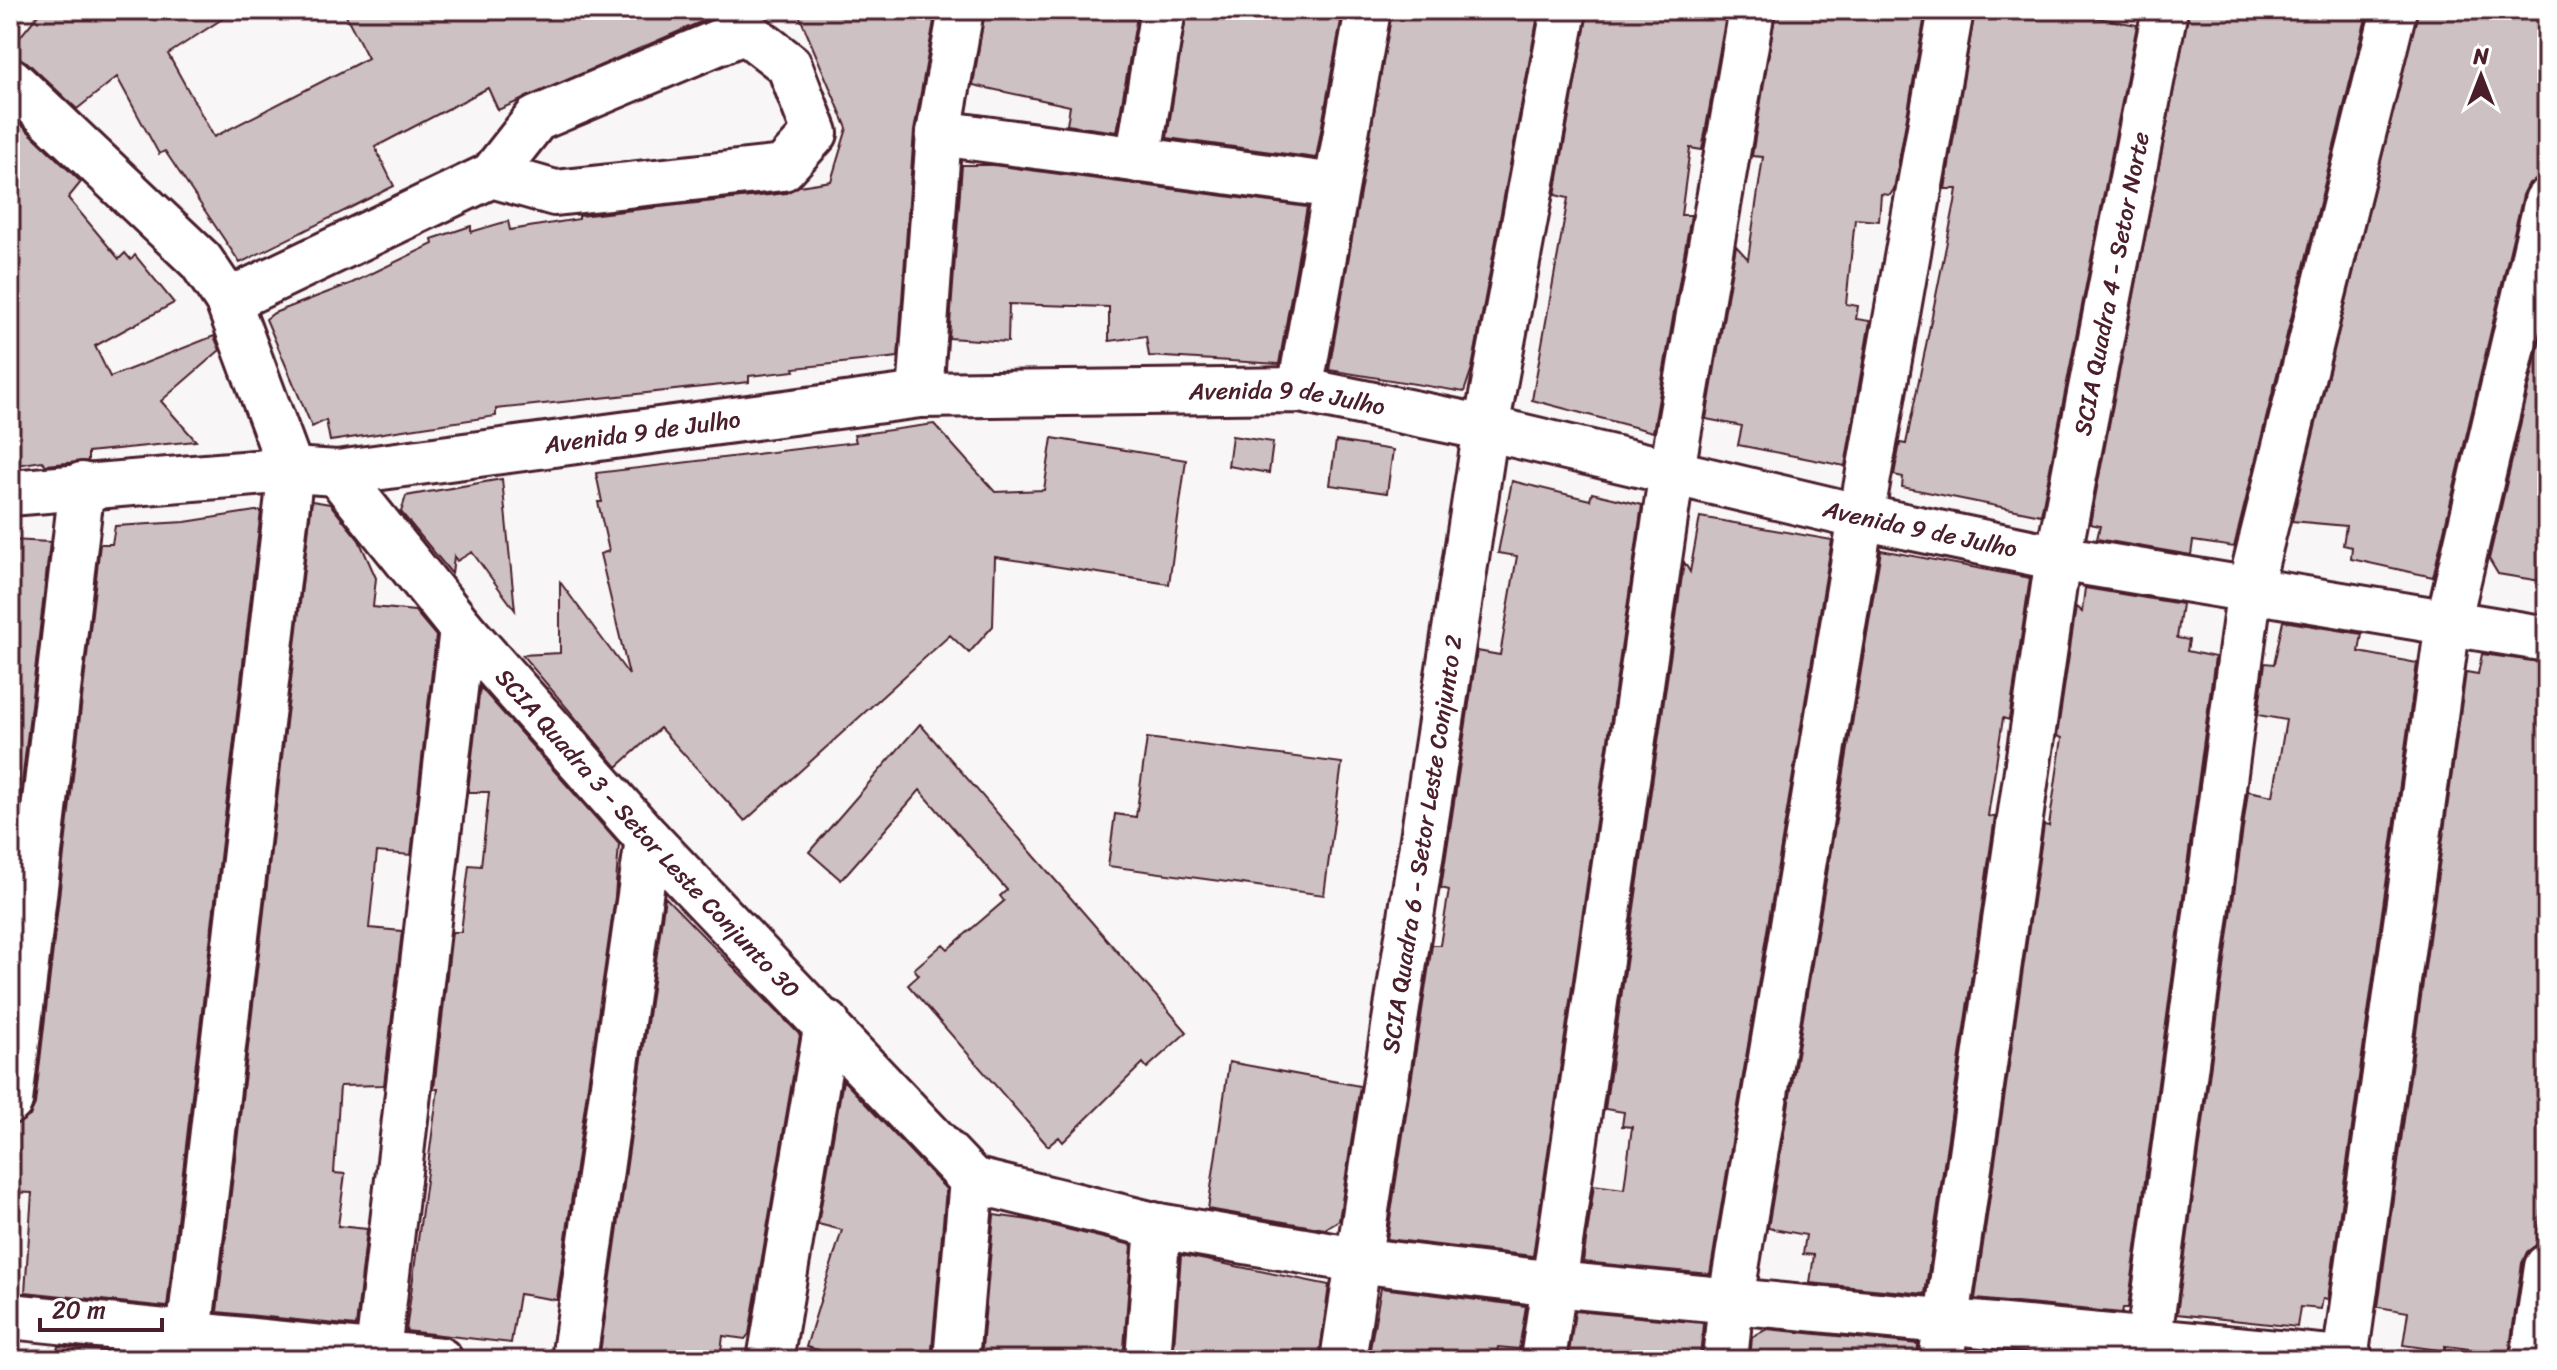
<svg xmlns="http://www.w3.org/2000/svg" width="2557" height="1370" viewBox="0 0 2557 1370" font-family="Sriracha,sans-serif">
	<rect width="100%" height="100%" fill="#f8f6f7"/>
	<filter id="ink" filterUnits="userSpaceOnUse"><feTurbulence type="fractalNoise" baseFrequency=".0125" numOctaves="2"/><feDisplacementMap in="SourceGraphic" scale="16" xChannelSelector="R" yChannelSelector="G"/><feConvolveMatrix kernelMatrix="1 2 1 2 8 2 1 2 1" color-interpolation-filters="sRGB"/></filter>
	<g filter="url(#ink)">
		<path fill="#cdc1c4" stroke="#4a1f2b" stroke-width="2" d="M42,10h194l-68,44 46,83 154,-79 -25,-48h385l-230,100 -10,-22 -113,59 19,39 -154,77 -75,-112 -6,3 -42,-77 -40,32 -50,-47 -17,-6v-7z
			M797,10h139l-22,121 -16,226 -104,11 1,3 -46,5v6l-253,27v7l-166,25 -4,-21 -14,7 -46,-108 8,-6 78,-30 81,-39 -1,-5 39,-13v6l37,-11 2,9 69,-11v-3l207,-23 13,-7 32,-5 16,-53z
			M985,10h153l-21,122 -50,-7 3,-19 -97,-21z
			M1187,10h156l-27,148 -149,-20z
			M1392,10h147l-67,358 -8,24 -135,-22z
			M1588,10h139l-25,140 -12,-2 -9,67h10l-38,217 -121,-32 36,-202 -13,-3z
			M1776,10h150l-32,179 -4,6 -9,-1 -2,27 -24,-2 -9,85 12,2 -2,13 14,2 -25,145 -107,-21 4,-19 -36,-7 30,-173 12,13 15,-102 -11,-1z
			M1975,10h100v4l62,11 -96,490 -139,-28 1,-10 -9,-2 6,-32 6,1 49,-242 2,-13h-12z
			M2189,10h179l-134,537 -41,-6 -2,14 -94,-16 3,-13 -10,-2z
			M2418,10h129v73l-10,41 10,1v52l-18,6 -6,12 -90,382 -82,-18 1,-12 -9,-2 3,-19 -54,-5z
			M10,114l71,68 -13,16 51,61 6,-6 6,7 4,-5 39,48 -79,43 15,31 104,-41 6,14 -59,51 35,40 -108,11v9l-42,4 -4,-4 -32,5z
			M962,165h31l314,42 -28,157 -130,-8 -3,-20 -37,5v-34l-100,-3 -1,38 -59,-4z
			M2547,310v272l-49,-8 -9,-15z
			M934,424l61,68 49,-2 8,-52 134,22 -17,124 -174,-27 -2,69 -24,27 -19,-18 -205,186 -85,-93 -43,39 -95,-112 38,-2v-71l69,93 -29,-121 9,-3 -11,-49h4l-6,-29 260,-31 -2,-7z
			M1232,436l41,6 -4,31 -41,-7z
			M1336,441l57,9 -6,43 -57,-8z
			M502,479l13,131 -43,-58 -15,9 -3,-5 -2,18 -51,-62 5,-16z
			M1512,481l78,19 2,-7 50,12 -109,751 -146,-17 45,-294h8l9,-55 -8,-2 36,-237 23,4 17,-99 -19,-3z
			M312,501l18,3 29,36 17,38 -3,29 42,4 21,25 -25,219 -34,-3 -8,76 33,3 -18,154 -44,1 -6,87 11,1 -7,52 29,3 -11,97 -139,-14z
			M255,511h6l-94,796 -142,-15 7,-99 -22,-1v-66l20,-10 5,-12 65,-560h12l3,-18 70,-4z
			M1700,517l132,23 -122,734 -127,-12 11,-77 30,4 8,-62 -10,-1 2,-14 -19,-3 79,-547 6,10z
			M10,540l40,2 -40,344z
			M1881,550l149,28 -21,142 -6,-2 -15,98 7,1 -70,477 -115,-11 4,-28 -11,-1 3,-19 -38,-7z
			M2085,588l97,16 -5,34 12,2 -2,11 28,6 -87,651h-5l-1,5 -147,-14 69,-474 5,1 13,-88 -5,-2 19,-129 6,5z
			M2283,621l79,13 -3,18 58,11 -89,636 -5,-1 -2,11 -21,-2 -3,20 -120,-13 71,-523 25,5 13,-76 -28,-5 7,-52 9,1z
			M2482,654l65,9v511l-11,71 -9,7 -5,11 -13,91 -64,-8v5l-42,-6 5,-33 -30,-5 88,-635 12,2z
			M480,687l139,157 -4,53 -58,403 -38,-6 -8,49 -105,-12 32,-242h-4l18,-157h9l8,-67 12,1 8,-74h-21z
			M920,724l267,308 -40,36 -4,-5 -80,79 -4,-5 -11,9 -140,-161 11,-10 -5,-6 29,-25 5,5 56,-48 -4,-5 7,-6 -87,-100 -79,90 -32,-28z
			M1147,738l195,25 -18,132 -216,-29 7,-52 21,3z
			M665,897l135,138 -51,299 -4,5 -22,-3 -3,24h-57l-63,-7z
			M1229,1062l131,24 -21,134 -14,9 -117,-20z
			M843,1080l103,109 -15,171h-115l3,-10 -13,-3 36,-117 -24,-6z
			M994,1215l35,5 103,25 -9,115h-142z
			M1181,1255l148,30 -10,75h-146z
			M1381,1288l145,18 -7,43 -21,-2 -3,13h-127z
			M1575,1311l128,12 -3,37h-132z
			M1767,1329l151,15 -1,16h-167l2,-23z
			M58,1346l103,11 1,3h-106z
			M1968,1349l120,11h-122z"/>
		<g fill="none" stroke-linecap="round" stroke-linejoin="round">
			<g stroke="#4a1f2b" stroke-width="50">
				<g id="minor">
					<path d="M10,80l191,181 27,40 63,169 -105,890"/>
					<path d="M939,133l397,53"/>
					<path d="M1138,160l25,-150"/>
					<path d="M228,301l264,-126 63,18 228,-25 32,-35 -26,-68 -44,-34 -209,88 -44,56"/>
					<path d="M1300,390l68,-380"/>
					<path d="M920,395l19,-262 22,-123"/>
					<path id="s1" d="M337,473l125,156 186,210 324,341"/>
					<path id="s2" d="M10,493l281,-23 46,3 583,-78 380,-5 186,38 375,89 197,41 489,81"/>
					<path d="M10,1101l72,-616"/>
					<path d="M972,1180l186,46 198,34 198,24 797,76"/>
					<path d="M10,1316l430,44"/>
					<path d="M377,1360l85,-731"/>
					<path d="M574,1360l74,-521"/>
					<path d="M770,1360l57,-337"/>
					<path d="M956,1360l16,-180"/>
					<path d="M1148,1360l10,-134"/>
					<path id="s3" d="M1343,1360l143,-932 78,-418"/>
					<path d="M1543,1360l129,-890 80,-460"/>
					<path d="M1725,1360l6,-61 130,-782 90,-507"/>
					<path id="s4" d="M1941,1360l117,-802 107,-548"/>
					<path d="M2146,1360l104,-773 144,-577"/>
					<path d="M2345,1360l103,-737 99,-422"/>
					<path d="M2533,1360l14,-93"/>
				</g>
			</g>
			<use href="#minor" stroke="#fff" stroke-width="44"/>
		</g>
	</g>
	<g text-anchor="middle" dominant-baseline="central" stroke-width="7" stroke-linejoin="round" paint-order="stroke">
		<g font-size="24" fill="#4a1f2b" stroke="#fff">
			<text stroke="none"><textPath href="#s4" startOffset="1090">SCIA Quadra 4 - Setor Norte</textPath></text>
			<text stroke="none"><textPath href="#s2" startOffset="1284">Avenida 9 de Julho</textPath></text>
			<text stroke="none"><textPath href="#s2" startOffset="636">Avenida 9 de Julho</textPath></text>
			<text stroke="none"><textPath href="#s2" startOffset="1932">Avenida 9 de Julho</textPath></text>
			<text stroke="none"><textPath href="#s1" startOffset="476">SCIA Quadra 3 - Setor Leste Conjunto 30</textPath></text>
			<text stroke="none"><textPath href="#s3" startOffset="522">SCIA Quadra 6 - Setor Leste Conjunto 2</textPath></text>
		</g>
	</g>
	<rect width="2557" height="1370" fill="none" stroke="#fff" stroke-width="40"/>
	<rect x="20" y="20" width="2517" height="1330" fill="none" stroke="#4a1f2b" stroke-width="3" filter="url(#ink)"/>
	<g transform="translate(2481 76)" stroke="#ffffff" stroke-width="6" paint-order="stroke">
	<path d="M0-6L14 30L0 20L-14 30Z" fill="#4a1f2b"/>
	<text y="-12" font-size="22" font-weight="bold" text-anchor="middle" fill="#4a1f2b">N</text>
	</g>
	<path d="M40 1318v12h122v-12" fill="none" stroke="#4a1f2b" stroke-width="4"/>
	<text x="52" y="1318" font-size="24" fill="#4a1f2b" stroke="#ffffff" stroke-width="6" paint-order="stroke">20 m</text>
</svg>
